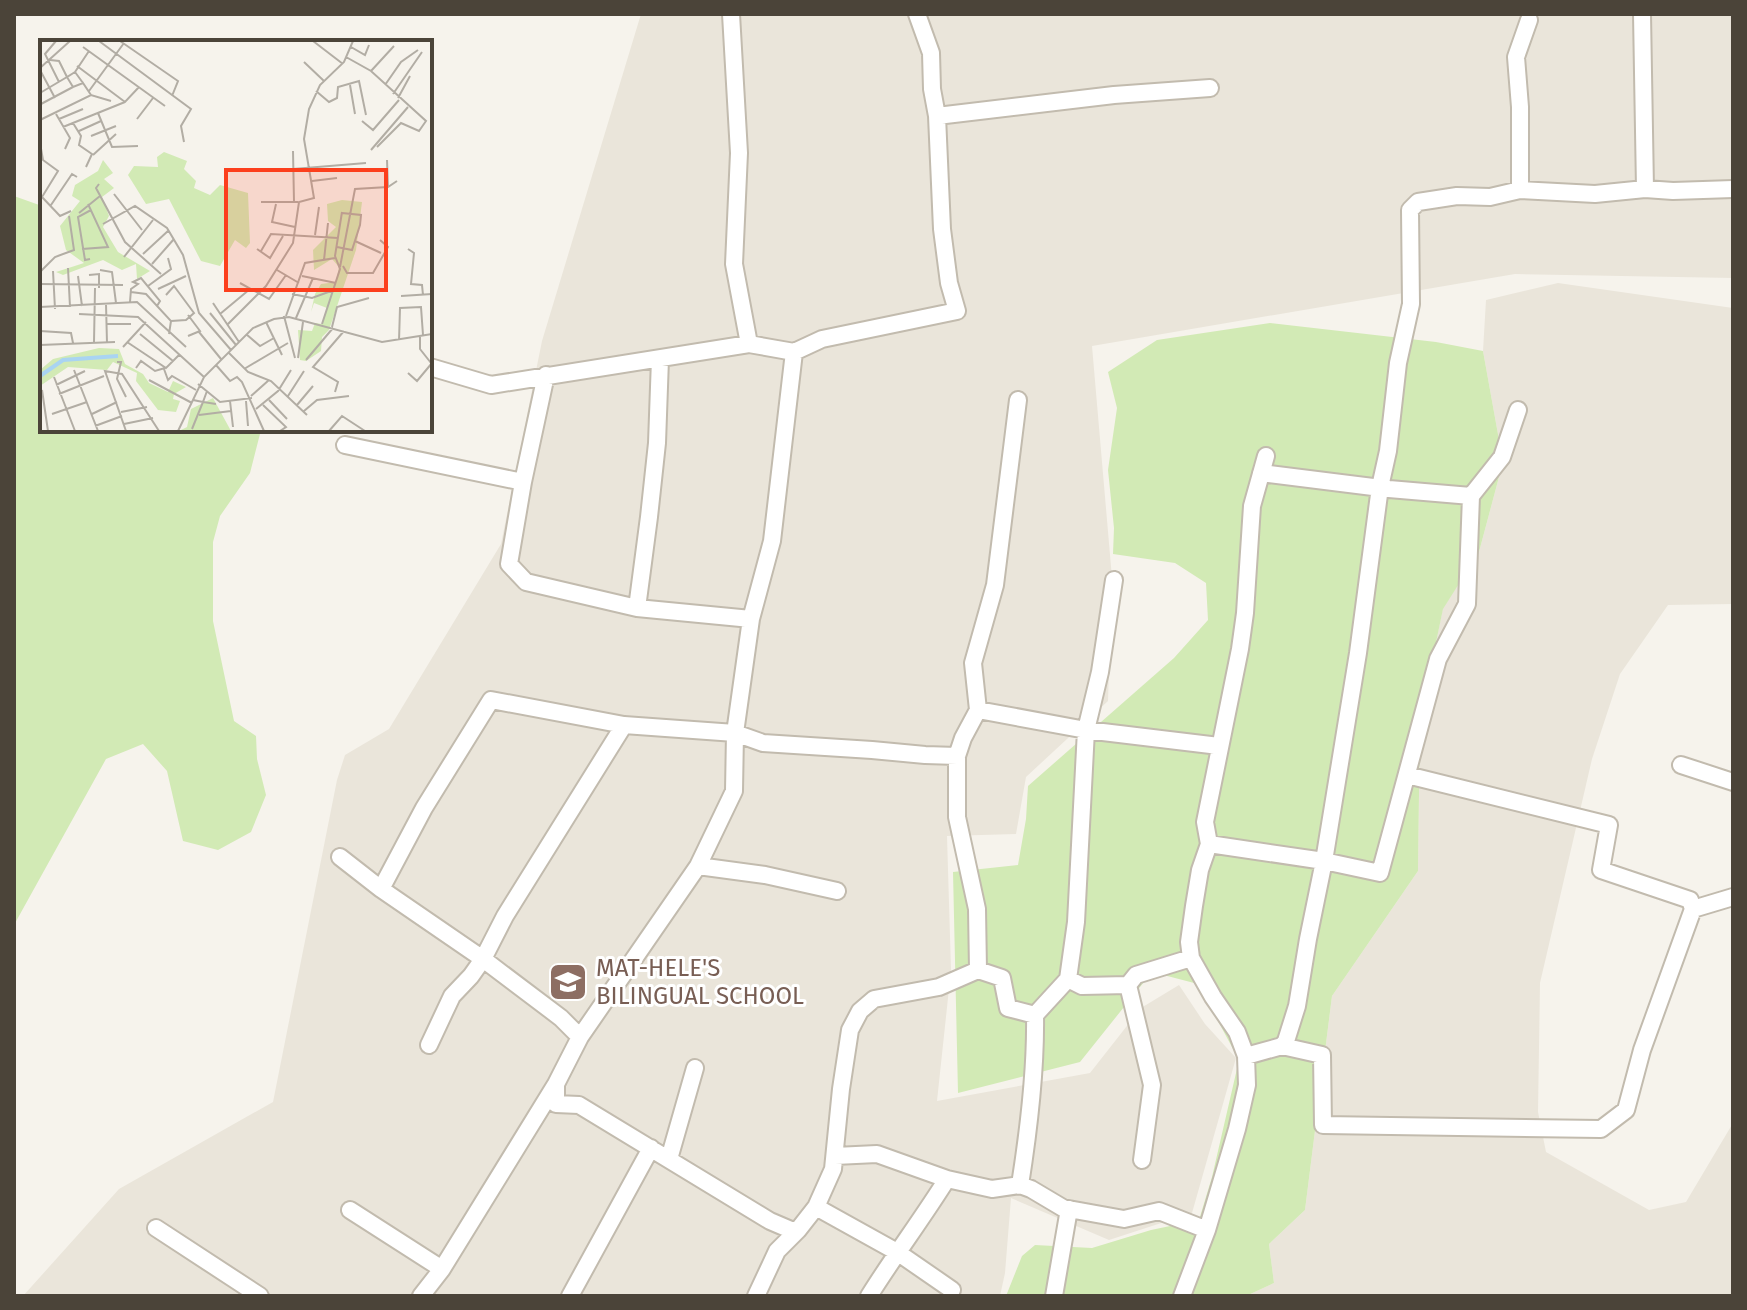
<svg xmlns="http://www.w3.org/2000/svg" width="1747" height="1310" viewBox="0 0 1747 1310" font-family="'Fira Sans',sans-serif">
	<rect width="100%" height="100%" fill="#f6f3ec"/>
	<path fill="#eae5da" d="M641,14h1092v264l-218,-4 -423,72 20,232 -4,123 -82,76 -10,57 -69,2 4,134 -14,131 153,-28 51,-65 38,-23 26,39 31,34 -44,155 -83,27 -98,-42 -6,75 -5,23h-977l96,-107 154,-87 64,-322 8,-25 44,-26 112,-185 41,-203z
		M1558,283l175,25v296l-65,1 -48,69 -28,85 -52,224 -2,129 8,40 103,58 37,-8 47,-79v173h-487l28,-13 -5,-39 36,-34 27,-214 86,-125 2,-152 23,-111 36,-56 24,-90 -20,-111 3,-51z"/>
	<path fill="#d2eab5" d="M14,196l28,10v224h219l-11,43 -30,43 -7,26v79l21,100 22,15 1,23 9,36 -15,37 -33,18 -35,-9 -16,-70 -24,-27 -37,15 -92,166z
		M1270,323l166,19 47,9 20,111 -24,90 -36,57 -23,110 -2,152 -86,125 -27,214 -36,34 5,39 -28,13h-240l16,-40 13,-11 57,3 59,-18 48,-10 13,-43 27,-117 -41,-76 -46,-12 -72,90 -122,31 -5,-221 65,-7 8,-46 2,-33 146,-128 34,-38 -2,-37 -31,-20 -62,-9 1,-26 -6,-58 9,-62 -9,-36 49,-32z"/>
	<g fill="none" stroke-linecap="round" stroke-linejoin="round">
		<g stroke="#c2bbae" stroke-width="20">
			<path id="street" d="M731,14l8,139 -5,111 15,80
				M1642,14l3,175
				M937,116l177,-21 96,-7
				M1520,190v-83l-4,-50 13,-37
				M430,367l61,18 258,-41 45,8
				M546,375l-23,107 -14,82 17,18 111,26 114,11
				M345,445l178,37
				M1471,496l31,-39 16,-47
				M637,608l12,-91 8,-74 3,-84
				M978,710l-5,-47 22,-78 23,-185
				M1681,765l52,17
				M1407,775l202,50 -8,45 89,30 3,9
				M1209,844l115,17 56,12 58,-214 29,-55 4,-108 -82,-7 -128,-16
				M340,857l41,32 102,70 22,-43 119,-191
				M698,866l67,9 72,16
				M381,889l43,-81 67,-108 133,25 111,8 28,10 109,7 53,5 32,1
				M978,970l-1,-61 -20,-92v-61l6,-18 15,-28 108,20 133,16
				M1068,979l14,7 46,-1 8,-10 55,-17
				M1128,985l24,100 -10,75
				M429,1045l23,-49 19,-20 12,-17 78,59 19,19
				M1282,1046l40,9 1,70 278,4 25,-19 16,-60 51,-141 40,-12
				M1246,1056l36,-10 4,-5 11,-35 11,-67 16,-78 34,-208 22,-166 8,-36 10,-88 13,-59 -1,-94 8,-8 39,-6 33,1 30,-7 75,4 50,-5 28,2 60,-2
				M556,1086v18l23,1 191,116 21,9h7
				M835,1156l42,-2 70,25 45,10 28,-4 11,4 32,19 61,11 35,-8 48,19
				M669,1159l26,-91
				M1020,1185c9,-57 16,-113 15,-170
				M816,1207l81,45 55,38
				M350,1210l92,59
				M156,1228l104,68
				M421,1296l21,-27 114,-185 24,-47 118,-171 36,-75 1,-58 16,-114 21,-78 22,-189 28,-13 135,-28 -8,-28 -7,-54 -5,-113 -5,-27 -1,-36 -14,-39
				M570,1296l81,-148
				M756,1296l21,-45 21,-21 18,-23 17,-38 8,-80 9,-59 10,-19 14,-12 65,-12 39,-17 24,8 6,30 27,7 33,-36 8,-57 10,-192 14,-58 14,-92
				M869,1296c25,-40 53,-77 78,-117
				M1054,1296l15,-87
				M1182,1296l25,-66 30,-101 10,-44 -1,-29 -9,-24 -24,-35 -22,-39 -2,-16 5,-36 6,-36 9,-26 -4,-22 35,-173 5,-36 7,-107 14,-50"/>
		</g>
		<use href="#street" stroke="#fff" stroke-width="16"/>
	</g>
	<defs>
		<g id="school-square" transform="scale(2)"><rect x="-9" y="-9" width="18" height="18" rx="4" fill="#8d6e63" stroke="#fff"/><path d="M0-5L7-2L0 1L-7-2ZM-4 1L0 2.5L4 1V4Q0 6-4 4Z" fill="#fff"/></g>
	</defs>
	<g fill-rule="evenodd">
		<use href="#school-square" x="568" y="982"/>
	</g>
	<g text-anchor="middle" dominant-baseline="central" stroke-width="6" stroke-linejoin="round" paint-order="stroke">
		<g font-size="24" fill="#785e54" stroke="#fff" text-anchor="start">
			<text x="596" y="968">MAT-HELE'S<tspan x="596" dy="28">BILINGUAL SCHOOL</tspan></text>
		</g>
	</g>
	<g transform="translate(40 40)">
		<rect width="392" height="392" fill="#f6f3ec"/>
		<path d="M124,112l23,9 -3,8 12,12 -2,7 16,7 10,-10 28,8 2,50 -4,5 -11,-8 -15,26 -19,-5 -32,-62 -23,5 -18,-29 6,-9 24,1 -1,-10zM63,120l10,13 -9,6 10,9 -12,9 7,19 -6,11 15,25 32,19 -13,8 -1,-15 -14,6 -19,-10 -40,15 -7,-3 28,-9 -18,-13 -6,-24 20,-25 -8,-5 3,-11 23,-14zM302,160l20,2 -6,48 -27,80 -7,7 -1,14 -15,10 -6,-1 -2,-30 14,1 3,-8 7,1 5,-16 -13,-5 -3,9 4,-18 6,-10 15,-2 3,-15 -7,-8 -18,11 -1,-20 23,-23 -8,-6 -1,-17zM59,308l20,1 6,15 18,10 6,9 19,9 5,-11 13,6 -12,7 -1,5 7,2 -4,11 -18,-2 -22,-29 1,-8 -24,-11 -6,8 -39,-3 -28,19v-16l13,-11zM173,358l18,33h-52l8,-4 4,-18z" fill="#d2eab5"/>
		<path fill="none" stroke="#a9d4f2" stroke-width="4" d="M0,336l23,-16 55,-4"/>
		<path fill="none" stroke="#b2ada4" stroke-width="2" d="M16,1l-11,13 14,28M59,1l92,68 -10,17 3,16M80,1l58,40 -6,15M273,1l30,23M43,7l82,59M311,7l14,8 4,-10M306,17l25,14 55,50 -7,10 -18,-8 -24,24M10,20l9,1 8,16 8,-5 8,11M264,22l20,19M37,26l48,36 14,-15M0,28l30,-27M0,30l15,28M331,31l23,-25M35,32l14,-21M310,45l5,29M345,45l16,-23 17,-12M49,51l35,-48M276,51l13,11 8,-4 1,-11 21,-6 7,34M0,53l27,-16 6,10 10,-4 8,12M353,54l29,-42M358,58l12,-22M1,64l32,-17M58,73l14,34 26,-1M16,74l14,24 -5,11M19,79l24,-10M97,79l16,-21M0,80l51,-25 20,6M322,81l11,9 26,-30M33,83l8,13 -2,9 13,9 -6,13M23,87l62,-25M39,91l22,-10M51,96l25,-10M0,103l3,17 15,11 -16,26 18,19 11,-5M331,110l37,-43M253,111l1,51M53,115l23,-21M347,120l1,27M253,129l73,-6M272,141l25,-3M59,144l-3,4 29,54 36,32M74,154l28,36M221,162h37M236,164l-4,18 23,5M11,165l21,-31 5,3M39,173l21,-17M63,184l32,-18 32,22 16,27 16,58 32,37M275,195l4,-28M315,201l26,12M297,207l15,3 8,-25 1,-10 -19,-2M42,209l26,-2 -20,-43M217,209l13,9 13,-22M368,209l6,4 -3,31 11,1 1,10M221,211l10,-17 67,4M103,214l26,-24M84,217l29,-37M50,219l-5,1 -7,-43 13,-7M284,220l4,-37M112,224l22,-25M303,226l4,7h26l15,-26 -8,-7M300,227l15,-78 33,-2 9,-6M28,228l2,39M60,230l12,2 4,31M237,230l22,13M13,231l2,38M0,232l15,-15 19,-7 -5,-34M49,235l10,-1v14M38,236l4,30M262,236l34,7M200,243l29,16 17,-24M0,244l83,1M108,246l23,-17 -3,-11M118,249l28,-13M91,252l15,2 25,27 -2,13M252,254l20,4 22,-8M126,255l8,-9 20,27 -8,7 -15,1M361,256l31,-2M90,262l1,-13 7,-5 -5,-2 8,-4 19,23 -3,5M173,263l26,39M66,264l1,39M0,267l97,-5 49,45M170,273l26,32M39,274l59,3 66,60M180,274l30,-25M148,275l12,16 -12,5M244,276l11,42M246,276l19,-53 30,-5M256,278l17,-40M226,282l16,33M66,284h25M282,284l18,-55 -5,-13 7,-44M187,285l39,-39 27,-43 6,-41 15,-4 -10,-59 5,-30 11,-24 24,-23 9,-21M292,287l5,-20 32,-9M0,291l31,2 2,10M159,292l22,27M100,294l33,27M206,294l14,12 14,-8M380,297v12l11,14M359,301l1,-33 21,-1 2,28M54,302l1,-54M87,302l39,26 14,-14M0,305l75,-3M83,307l23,-25M188,312l20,20 23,9 36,34M258,318l5,-36M266,320l27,-32M77,322h4l-4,17 9,18M176,325l14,16 7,-4 5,5 22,49M96,328l5,-7 14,10 10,-3M124,329l4,11 4,-4 24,14M204,329l44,-26M34,330l24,61M368,333l9,8 15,-18M14,337l21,54M109,340l43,23M158,344l22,18 32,-4M16,345l29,-14M2,350l6,41M167,351l-4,11 13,2M295,352l3,-10 -25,-15 31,-36M19,354l45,-18M211,356l18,-16M248,356l16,-25M229,360l18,19M190,361l3,26M206,361l2,25M223,365l23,22 -6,4M257,365l16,-19M216,369l22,-18 13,-21M264,371l13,-11 32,-4M81,372l26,-5M12,374l35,-12M52,374l25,-12M159,375l32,-4M84,384l29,-6M55,386l27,-10M152,389l11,-27 -10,-2M86,391l-21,-60 17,3 37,57M138,391l26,-54 49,-49 21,-9 15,-2 93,25 50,-8M289,391l13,-15 23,15"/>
		<path fill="#fc3f1d" fill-opacity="0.15" stroke="#fc3f1d" stroke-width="4" d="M186,130h160v120h-160z"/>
		<rect width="392" height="392" fill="none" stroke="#4b4439" stroke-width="4"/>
	</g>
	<rect width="1747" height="1310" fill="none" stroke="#4b4439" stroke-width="32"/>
</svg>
